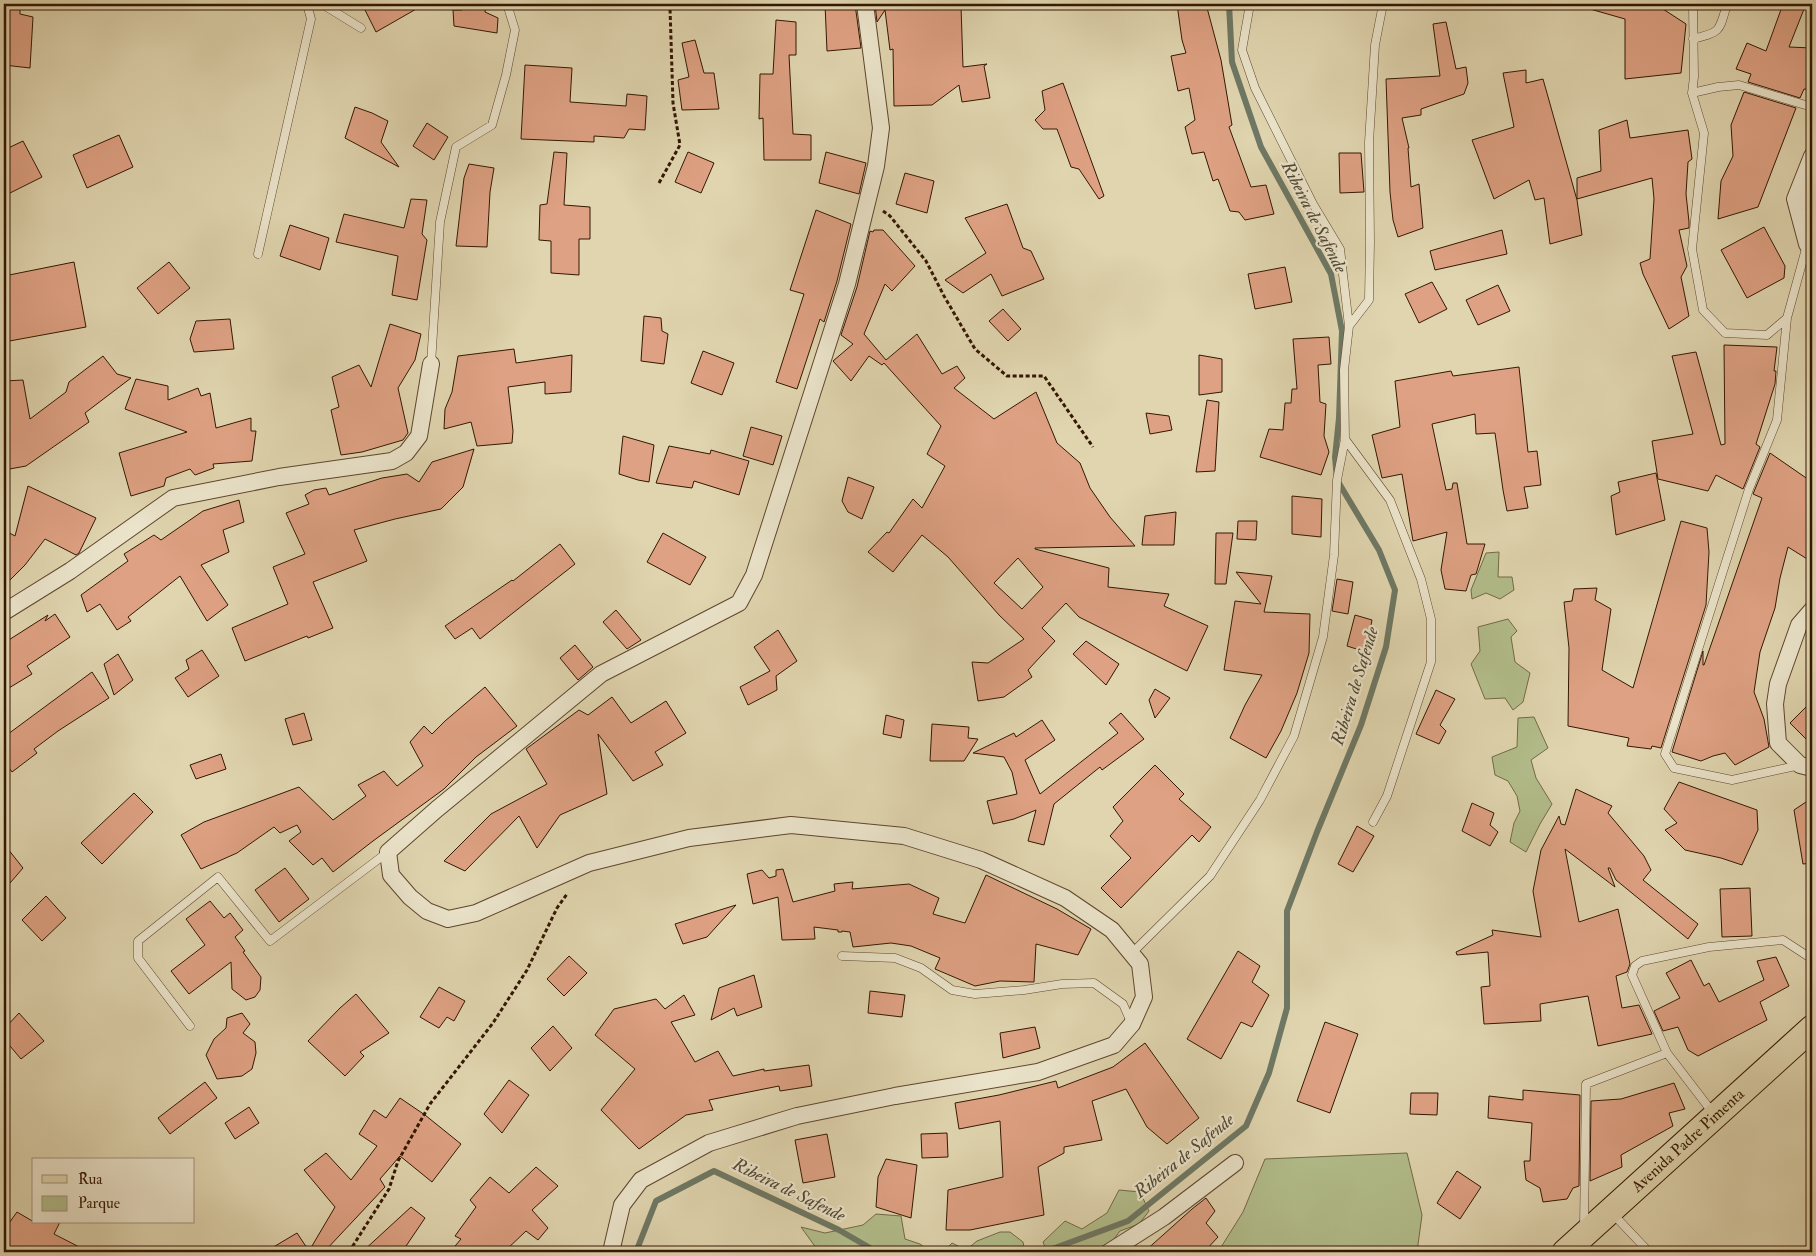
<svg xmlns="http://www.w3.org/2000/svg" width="1816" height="1256" viewBox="0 0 1816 1256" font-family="'IM FELL Double Pica',serif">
	<rect width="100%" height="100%" fill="#e0d5af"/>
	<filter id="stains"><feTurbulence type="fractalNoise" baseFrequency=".004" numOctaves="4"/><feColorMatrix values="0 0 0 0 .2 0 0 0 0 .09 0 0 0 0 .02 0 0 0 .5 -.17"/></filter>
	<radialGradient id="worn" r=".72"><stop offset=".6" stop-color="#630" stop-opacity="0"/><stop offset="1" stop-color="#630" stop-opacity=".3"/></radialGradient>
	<path fill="#b2bd8b" stroke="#726a46" d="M1499,552l-1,25h14l2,13 -14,9 -14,-6 -14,6 -1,-9 15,-37z
		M1508,619l9,12 -6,6 4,25 15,11 -7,29 -10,8 -8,-12 -20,1 -14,-35 9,-13 -2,-24z
		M1534,717l14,31 -17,12 5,18 16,26 -12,20 -14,28 -16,-10 4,-19 6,-12 -3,-15 -9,-15 -13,-6 -3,-18 25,-10 1,-29z
		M1407,1153l15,62 -5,37h-199l25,-40 22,-53z
		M1119,1190l21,2 9,19 -10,13 -19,7 -9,12 -26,9h-38l-4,-10 22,-21 17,8 25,-16z
		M876,1214l25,2 4,23 15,5 11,8h-112l-18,-25 24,6 38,-8z
		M1000,1232h10l13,10 2,10h-82l9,-9 14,7 11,-9z"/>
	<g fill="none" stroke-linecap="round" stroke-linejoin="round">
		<path stroke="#6e7864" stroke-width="6" d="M636,1252l20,-51 58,-30 125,59 38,22
			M1044,1252l84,-31 118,-95 23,-53 18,-65v-97l30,-79 44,-107 25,-78 9,-57 -16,-40 -42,-70 -2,-23 4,-39 3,-87 -11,-57 -70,-127 -29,-85 -3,-58"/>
	</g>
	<path fill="#dea183" stroke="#331702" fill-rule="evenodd" d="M4,4h16v10l13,3 -3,51 -26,-3z
		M374,4h51l-49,28 -11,-22z
		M463,4h23l-1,8 13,6 -1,15 -43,-7 -1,-16h9z
		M825,4h30l6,44 -34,3z
		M875,4h51l1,4 34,-2 2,61 24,-3 -3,2 6,32 -28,4 -3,-17 -27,20 -38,1 -1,-57 -3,1 -5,-40 -8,12z
		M1177,4h29l15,56 11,65 -3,2 22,60 15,-2 8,29 -29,6 -6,-8 -9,-1 -12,-32 -5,2 -9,-29 -12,2 -7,-27 10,-7 -6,-32 -11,3 -7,-35 15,-3 -4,-13z
		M1591,4h73l-1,5 23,15 -5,49 -56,6v-60l-35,-10z
		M1783,4h23l-17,43 23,1v42l-8,-1 -4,9 -52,-16 3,-8 -15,-5 11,-26 19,8z
		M776,20l20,2v33h-7l4,79 18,1v25h-47l-1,-42 -4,1 1,-45h13z
		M1446,22l10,47 10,-2 2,16 -4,11 -43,15v6l-19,3 7,30h-1l3,39 8,-3 4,44 -25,9 -5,-17 -3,-28 -4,-113 54,-3 -7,-52z
		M695,40l9,33h10l5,36 -37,1 -4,-30 11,-3 -7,-34z
		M525,65l47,3 -2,34 56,4 1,-12 20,2 -2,34 -16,-1 -5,9 -30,-2v6l-73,-3z
		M1526,70v13l17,-4 34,121 5,35 -32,9 -6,-46 -9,2 -6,-20 -35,19 -22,-59 42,-13 -11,-54z
		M1063,83l41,113 -5,3 -20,-30 -8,-2 -14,-38h-14l-8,-9 10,-10 -3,-19z
		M1744,92l52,16 -38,99 -40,12 3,-38 12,-25 -2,-31z
		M355,107l17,6 16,8 -7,21 18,25 -54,-29z
		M1627,120l3,18 58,-8 4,29 -4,3 -2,32 3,28v6l-10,2 8,36 -6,11 8,39 -20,13 -26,-55 -3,-11 10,-4 4,-60 -2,-21 -75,21v-21l24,-7 -2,-41z
		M427,123l21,14 -14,23 -21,-14z
		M119,135l14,32 -46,21 -14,-33z
		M23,141l19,36 -38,19v-46z
		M554,152l13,1 -3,52 26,2v32h-11v36l-28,-2v-32l-12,-1 1,-35 7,-1z
		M688,152l26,11 -13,30 -26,-11z
		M826,152l40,11 -7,31 -40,-11z
		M1339,153h22l3,39 -24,1z
		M469,164l25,4 -4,24 -3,55 -31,-1 8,-68z
		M905,173l29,8 -7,32 -31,-9z
		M411,199l16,1 -5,34 5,6 -10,60 -25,-5 6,-39 -62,-14 8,-28 60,14z
		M1007,204l16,44 8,3 13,28 -42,17 -11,-22 -28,19 -18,-13 41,-27 -21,-35z
		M816,210l35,14 -14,57 -13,41 -4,-3 -23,70 -21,-7 28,-88 -14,-4z
		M290,225l39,13 -9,32 -40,-14z
		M1764,227l21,39 -1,12 -37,20 -26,-48z
		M874,230h9l32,36 -23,25 -7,-7 -21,50 22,26 31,-26 25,40 15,-8 8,12 -11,10 40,31 42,-27 21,51 23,20 10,25 20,29 25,29 -100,2v1l74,19 -1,19 61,7 -5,12 44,20 -21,45 -108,-54 -13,-14 -24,25 13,13 -27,29 4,7 -28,20 -26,4 -6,-39 16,1 36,-24 -25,-24 -51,-58 -26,-22 -29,37 -25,-20 19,-20 2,1 24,-34 9,9 23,-42 -18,-12 14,-28 -57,-63 -2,2 -13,-9 -18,25 -18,-20 20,-17 -12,-9 16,-48 13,-56 3,1zM1018,558l25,29 -21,22 -28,-26z
		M1502,230l5,24 -72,16 -5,-19z
		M74,262l12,65 -82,15v-66z
		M169,262l21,26 -32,26 -21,-26z
		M1285,267l7,35 -37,7 -7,-35z
		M1432,282l15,27 -28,14 -14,-29z
		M1498,285l12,26 -32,14 -12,-25z
		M1003,309l18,20 -13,12 -19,-20z
		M644,316l17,2 1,13 6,3 -4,30 -23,-3z
		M230,319l4,30 -40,3 -4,-13 6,-18z
		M390,324l31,10 -6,26 -17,28 10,45 -5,7 -41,12 -21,3 -10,-45 8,-3 -7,-30 27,-12 12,22z
		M1329,337l2,27 -13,1 2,37 6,2 -2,32 5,16 -8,23 -61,-18 9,-28 14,1 2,-27h6l1,-14h5l-4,-50z
		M1724,345l53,2 -3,24h2l-1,13 -19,60 4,3 -17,42 -27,-14 -8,16 -50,-12 -6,-38 41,-7 -21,-78 24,-4 25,93 4,-1z
		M514,349l2,14 56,-8 -1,37 -26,2v-12l-37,5 5,44 -1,12 -35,3 -6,-24 -27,7 1,-20 7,-17 6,-36z
		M703,351l31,12 -12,32 -31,-12z
		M1199,355l23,4v33l-23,3z
		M103,356l14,18 14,4 -46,35 4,9 -63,44 -22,4v-89l19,-1 7,39 36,-27 3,-10z
		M1519,367l9,85 9,-1 4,34 -17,2 4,21 -21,3 -4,-21 -8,-57 -19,1 -1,-20 -43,10 14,66 6,-1 1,-6h4l10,61h18l-9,30 -5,1 -5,16 -21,-2 -4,-19 6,-38 -34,9 -11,-67 -20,4 -10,-43 28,-8 -5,-46 56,-10 2,5z
		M136,379l32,7v14l30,-12 3,8 9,-3 6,35 35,-10v13h5l-4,30 -39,3 1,4 -19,7 -5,-6 -24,9 -2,8 -33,10 -12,-43 68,-21 -62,-23z
		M1207,400l12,2 -4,69 -19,1z
		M1146,413l23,3 3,14 -22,4z
		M751,427l31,9 -9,29 -30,-9z
		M623,436l31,9 -5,37 -11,-2 -19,-6z
		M669,446l41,8 1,-4 38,11 -10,34 -45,-14 -2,7 -36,-5z
		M474,449l-11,38 -22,22 -46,10 -41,11 13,31 -54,21 20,46 -25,10 -1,-2 -62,25 -13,-33 56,-24 -15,-37 32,-13 -19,-41 23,-9 -4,-9 9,-5 12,-2 3,7 53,-17 25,-4 12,8 13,-20z
		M1770,453l42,29v80l-24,-15 -8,31 -5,30 -15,44 -6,40 10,27 5,28 -34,18 -10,-12 -12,3 -12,5 -29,-9 31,-101v14h1l58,-167 -9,-4z
		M1656,473l9,47 -49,15 -5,-39 9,-4 -2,-10z
		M848,477l26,10 -12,32 -14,-7 -6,-11z
		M28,486l68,32 -17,35 -3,2 -31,-16 -20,26 -21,21v-56l11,6z
		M1292,496l30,3 -1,38 -29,-3z
		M239,500l5,22 -21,8 6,22 -28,13 27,40 -21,16 -27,-45 -52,41 3,4 -14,9 -17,-26 -13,8 -6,-17 47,-34 -4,-7 30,-19 7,5 42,-29z
		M1176,512l-2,33h-32l3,-29z
		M1238,521h19l-1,19 -19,-1z
		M1681,521l26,7 2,24 -3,53 -45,143 -9,-2 -1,3 -24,-3 2,-8 -61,-12 1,-78 -5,-46 8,-1 2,-12 23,-1 -2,12 16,9 -9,61 31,18z
		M663,533l43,24 -16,28 -43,-23z
		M1216,533h17l-7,51h-11z
		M560,544l15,20 -95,75 -8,-11 -17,11 -10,-13 67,-46 1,1z
		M1236,572l36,4 -8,36 46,2 -1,39 -12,40 -16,38 -15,27 -36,-20 15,-33 17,-30 -38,-5 11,-69 26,3z
		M1337,579l16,3 -5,32 -16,-3z
		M616,610l25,30 -14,9 -24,-27z
		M55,614l15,23 -43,29 5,8 -28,17v-48l44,-28 -3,6z
		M1355,615l17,5 -6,32 -19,-6z
		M778,630l19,31 -21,15 1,14 -29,15 -8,-18 30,-16 -16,-24z
		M1086,641l33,23 -13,21 -33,-31z
		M575,645l18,22 -15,13 -18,-22z
		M202,650l17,26 -31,21 -13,-19 14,-9 -3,-9z
		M118,654l15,26 -19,15 -10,-31z
		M92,672l17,26 -51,33 -24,18 3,4 -25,19 -8,-11v-24z
		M485,687l32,39 -41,31 -32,32 -71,52 -40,31 -11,-14 -9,7 -24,-24 12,-9 -4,-7 -17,8 -6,-6 -37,26 -36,16 -20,-34 23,-13 95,-35 34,33 33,-24 -8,-11 26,-14 13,15 26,-20 -13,-24 14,-16 8,8 13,-13z
		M1155,689l15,9 -15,20 -6,-18z
		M1436,690l19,9 -15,26 6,6 -7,13 -23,-10z
		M612,697l19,26 35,-22 20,32 -31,19 8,13 -30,16 -35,-47 9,60 -47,21 -23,33 -18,-32 -54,55 -21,-10 47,-47 56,-30 -21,-35 53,-39 9,5z
		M1812,701v44l-22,-22z
		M304,713l8,27 -19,5 -8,-26z
		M1121,713l23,26 -42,31 -2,-3 -46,37 -10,41 -16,-4 8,-31 -22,9 -21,5 -6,-23 30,-7 -5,-22 -8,-15 -31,-4 41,-20 2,4 26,-17 13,20 -30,20 15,34 78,-61 -9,-10z
		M886,715l18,5 -3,18 -18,-4z
		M932,724l37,3 -1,11 10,1 -14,22h-34z
		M221,754l5,15 -30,10 -6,-14z
		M1155,765l29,29 -5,5 32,28 -12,15 -7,-7 -71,73 -20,-20 30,-30 -21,-22 13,-15 -10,-14z
		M1679,782l78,28 1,20 -16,35 -21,-7 -36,-8 -20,-20 12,-7 -13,-14z
		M1576,789l36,17 -4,7 36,43 7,14 -8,10 55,44 -10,15 -72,-59 -6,-12h-2l7,19 -50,-38 14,73 39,-13 12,55 -3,8 -11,4 6,32 17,-3 13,29 -54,12 -10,-50 -48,8 1,17 -57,3 -3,-37 9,-1 -2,-34 -31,3 -1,-3 37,-17 -1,-5 49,7 -8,-46 8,-41 18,-34 2,8 4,1z
		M134,793l19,19 -51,52 -21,-21z
		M1812,798v65l-9,1 -9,-54z
		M1472,803l22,10 -4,12 8,7 -8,14 -28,-15z
		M1357,826l17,10 -21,36 -15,-8z
		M4,844l19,24 -19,22z
		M285,868l24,31 -30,23 -24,-32z
		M783,869l10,33 42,-11 -1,-7 19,-2 -1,7 57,-5 30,14 -6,16 32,9 21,-48 71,34 34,20 -13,26 -42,-11 -2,38 -34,-1 -25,5 -40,-17 5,-11 -29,-12 -20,-3 -38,4 -3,-15 -8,-1v1h-4v-2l-24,-3 1,12 -33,1 -4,-43 -25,7 -6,-30 15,-4 7,8 7,-2v-6z
		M1750,888l2,48 -30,1 -2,-48z
		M46,896l20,22 -24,23 -20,-21z
		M210,901l14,17 6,-5 13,17 -8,7 10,14 -2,1 18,25 -1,13 -5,7 -9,3 -14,-11 -1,-27 -42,32 -18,-23 34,-26 -19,-26z
		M736,905l-29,32 -24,7 -8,-20z
		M1238,951l22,15 -8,16 17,13 -17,32 -11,-5 -20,37 -34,-20z
		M569,956l18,17 -23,23 -17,-17z
		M1776,957l13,29 -29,16 7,18 -69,36 -10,-6 -10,-23 -15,4 -9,-20 26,-13 -14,-25 25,-13 13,26 5,-3 10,19 45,-22 -7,-19z
		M754,975l8,32 -25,9 -3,-8 -23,12 8,-32z
		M439,987l26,14 -11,20 -7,-4 -8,11 -19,-11z
		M870,991l35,4 -3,22 -34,-4z
		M356,994l33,39 -29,19 4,4 -19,20 -37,-35 32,-33z
		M684,995l11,20 -24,7 24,40 23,-11 15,25 31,-7v2l45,-6 3,21 -32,5 -1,-5 -70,14 4,10 -27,5 -47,34 -38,-39 34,-41 -40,-34 19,-26 42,-10 9,10z
		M19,1013l25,28 -23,18 -17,-20v-10z
		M242,1013l8,11 -7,9 12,9 1,11 -4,16 -10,7 -25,3 -11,-24 8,-16 12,-11 1,-10z
		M1325,1022l33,12 -28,79 -33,-12z
		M553,1026l19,22 -22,23 -19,-23z
		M1035,1027l5,21 -37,10 -3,-25z
		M1145,1043l54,75 -32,26 -20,-17 -21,-38 -34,12 10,39 -38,7v6l-26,14 6,48 -74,15h-24l2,-40 55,-13 -3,-56 -41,8 -4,-26 44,-8 57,-14 2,7 55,-21z
		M509,1080l20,15 -27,38 -18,-19z
		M205,1082l12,16 -47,36 -12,-16z
		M1674,1083l11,26 -16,4 4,13 -52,29 1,12 -32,14 1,-80 30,-2z
		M1523,1090l57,5 -1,91 -6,2 -6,11 -24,3 -3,-14 -14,-8 -2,-19h6l2,-38 -44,-5 1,-22 34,4z
		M1411,1093h27l-1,22 -27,-1z
		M400,1098l25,17 36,29 -29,38 -32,-26 -20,23 5,8 -61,65h-59l32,-19 12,18 26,-44 -31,-37 22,-17 25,27 26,-34 -18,-12 15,-24 12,8z
		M249,1107l10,16 -24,16 -10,-16z
		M947,1133l1,24 -26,1 -1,-24z
		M827,1134l8,43 -32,6 -8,-43z
		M886,1159l31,6 -6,53 -35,-11 2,-30z
		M536,1167l22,19 -26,24 16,18 -10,12 -12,-9 -22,21h-54l11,-13 -6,-3 21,-29 -6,-7 20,-23 19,16z
		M1457,1171l24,16 -21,32 -23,-16z
		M1206,1198l9,13 -9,12 12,14 -14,15h-60l48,-43z
		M411,1207l14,11 -23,34h-40z
		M17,1212l17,10h26l-6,12 35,18h-77l-8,-7v-15z"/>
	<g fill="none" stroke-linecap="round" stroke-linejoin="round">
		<g stroke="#5e462d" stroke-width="9">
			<path id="service" d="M322,4l39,24
				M1250,4l-8,46 13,38 58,116 27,45 9,77
				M1693,4l1,73 -2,16 12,40 -12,116 11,61 22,23 42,2 20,-17 20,-73
				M1693,39c28,-7 26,-7 34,-35
				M1692,93l26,-6 21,-2 73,22
				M258,254l53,-235 -4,-15
				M1787,318l-10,102 -28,69 -84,265 9,14 58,12 68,-15
				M431,364l9,-142 16,-75 36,-22 14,-50 9,-45 -8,-26
				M1345,439l45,61 31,79 10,40v43l-44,134 -14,26
				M1132,953l78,-77 50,-76 34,-64 29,-99 11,-82 3,-75 8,-41 -1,-69 5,-44 20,-26 1,-58 -1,-100 6,-97 8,-41
				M842,956l53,2 26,10 31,22 23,4 49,-4 38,-6 32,-1 29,21 8,18
				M190,1026l-52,-68v-17l80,-64 52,64 118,-89
				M1713,1113l-46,-60 -35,-78 3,-9 7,-5 67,-14 74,-7 26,17 3,4
				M1613,1214l36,38
				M1584,1227l2,-143 81,-31"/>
		</g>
		<g stroke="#5e462d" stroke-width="18">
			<path id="minor" d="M1812,156l-17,43 12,45 5,8
				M1795,199l17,1
				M1812,610l-13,15 -21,59 -3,20 3,39 22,22 12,3
				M4,612l66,-41 103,-73 106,-21 113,-16 14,-8 13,-17 12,-72
				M611,1252l11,-47 19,-25 68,-37 88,-27 98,-20 143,-24 76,-27 18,-21 12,-27 -4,-33 -28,-34 -47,-32 -84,-38 -77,-24 -113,-11 -102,13 -100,25 -113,50 -28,6 -21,-8 -17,-14 -19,-22 -3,-23 49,-43 164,-135 138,-71 15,-28 93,-291 29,-118 5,-38 -16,-124
				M1109,1252l55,-35 71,-54"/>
		</g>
		<g stroke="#331702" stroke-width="27">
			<g id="primary">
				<path id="s1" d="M1565,1252l247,-224"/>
			</g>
		</g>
		<path stroke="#331702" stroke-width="3" stroke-dasharray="4 2.5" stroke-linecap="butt" d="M659,183l21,-38 -7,-42 -3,-95 4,-4
			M883,211l7,5 36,45 18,35 31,53 32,27h37l49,71
			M349,1252l40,-63 9,-28 32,-57 63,-81 34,-53 30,-62 10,-14"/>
		<use href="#service" stroke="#ebe4cb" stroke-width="8"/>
		<use href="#minor" stroke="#ebe4cb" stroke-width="16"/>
		<use href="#primary" stroke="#e0d5af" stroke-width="25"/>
	</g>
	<g text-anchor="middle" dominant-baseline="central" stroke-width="4.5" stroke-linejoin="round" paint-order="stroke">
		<g font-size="16" fill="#331702" stroke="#ebe4cb">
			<text stroke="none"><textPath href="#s1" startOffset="166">Avenida Padre Pimenta</textPath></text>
		</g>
		<g font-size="18" font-style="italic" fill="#504833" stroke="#ebe4cb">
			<text transform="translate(1314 217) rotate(63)">Ribeira de Safende</text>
			<text transform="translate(1355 686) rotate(-73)">Ribeira de Safende</text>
			<text transform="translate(1184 1156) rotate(-39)">Ribeira de Safende</text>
			<text transform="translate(789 1190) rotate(26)">Ribeira de Safende</text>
		</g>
	</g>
	<rect width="1816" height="1256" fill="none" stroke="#e0d5af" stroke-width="20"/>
	<rect x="5" y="5" width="1806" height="1246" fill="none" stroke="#331702" stroke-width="2.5"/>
	<rect x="10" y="10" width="1796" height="1236" fill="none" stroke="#331702"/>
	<rect x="32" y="1158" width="162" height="65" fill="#ebe4cb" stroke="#a1927b"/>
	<rect x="42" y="1175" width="25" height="8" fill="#e0d5af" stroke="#a1927b"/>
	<text x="78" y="1184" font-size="15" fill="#331702">Rua</text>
	<rect x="42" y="1196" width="25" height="15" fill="#b2bd8b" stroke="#a1927b"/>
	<text x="78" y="1208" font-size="15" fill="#331702">Parque</text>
	<rect width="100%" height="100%" filter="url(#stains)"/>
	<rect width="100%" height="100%" fill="url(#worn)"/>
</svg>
